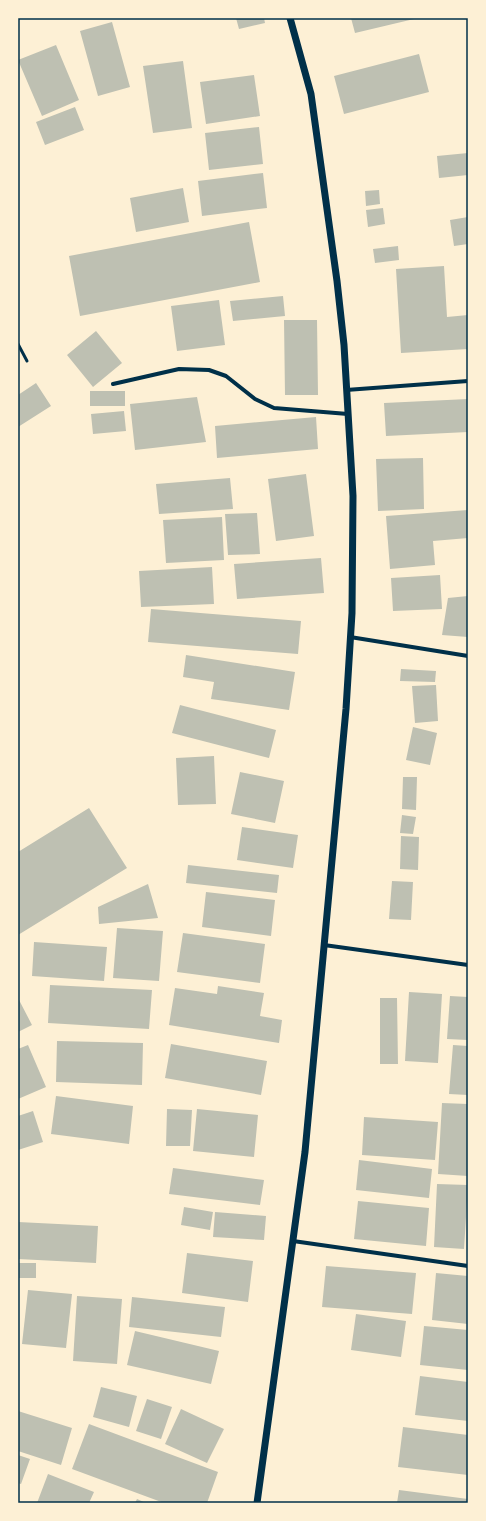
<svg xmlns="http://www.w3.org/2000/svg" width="486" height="1521" viewBox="0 0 486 1521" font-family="Literata,serif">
	<rect width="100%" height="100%" fill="#fdf0d5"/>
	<path fill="#bec0b2" d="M236,18h28l1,5 -26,6z
		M351,18h63v1l-59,14z
		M112,22l18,65 -32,9 -18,-65z
		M56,45l23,55 -37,16 -24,-56z
		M419,54l10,38 -85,22 -10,-38z
		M183,61l9,67 -39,5 -10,-67z
		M254,75l6,41 -54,8 -6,-42z
		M75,107l9,23 -39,15 -9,-23z
		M259,127l4,37 -54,6 -4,-37z
		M468,153v22l-29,3 -2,-22z
		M263,173l4,35 -65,8 -4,-35z
		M183,188l6,34 -53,10 -6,-34z
		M379,190l1,14 -14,2 -1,-15z
		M383,208l2,16 -17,3 -2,-17z
		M468,217v27l-14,2 -4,-26z
		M249,222l11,60 -180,34 -11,-60z
		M398,246l1,14 -24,3 -2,-14z
		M444,266l3,51 21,-2v34l-67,4 -5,-84z
		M283,296l2,20 -52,5 -3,-20z
		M219,300l6,45 -48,6 -6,-45z
		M284,320h33l1,75h-33z
		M96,331l26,32 -29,24 -26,-32z
		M36,383l15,23 -33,21v-32z
		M90,391h35v15h-35z
		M197,397l9,45 -71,8 -5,-46z
		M468,399v33l-82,4 -2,-33z
		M124,411l2,20 -33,3 -2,-20z
		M316,417l2,32 -101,9 -2,-32z
		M423,458l1,51 -46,2 -2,-52z
		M306,474l8,62 -38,5 -8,-62z
		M230,478l3,31 -74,5 -3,-30z
		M468,510v28l-35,3 2,24 -45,4 -4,-53z
		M257,513l3,41 -32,1 -3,-41z
		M222,517l2,43 -58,3 -3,-43z
		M321,558l3,35 -87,6 -3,-35z
		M212,567l2,37 -73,3 -2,-36z
		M440,575l2,34 -49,2 -2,-33z
		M468,596v41l-26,-2 6,-37z
		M151,609l150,12 -3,33 -150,-12z
		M186,655l109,17 -6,38 -78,-11 3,-17 -31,-5z
		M401,669l35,2 -1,11 -35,-1z
		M436,685l2,36 -23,2 -3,-37z
		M180,705l96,25 -7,28 -97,-25z
		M413,727l24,6 -7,32 -24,-5z
		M214,756l2,48 -38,1 -2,-47z
		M240,772l44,9 -9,42 -44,-9z
		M403,777h14l-1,33 -14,-1z
		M89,808l38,60 -109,67v-83z
		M402,815l14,2 -3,17 -13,-1z
		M242,827l56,8 -5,33 -56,-8z
		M401,836l18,1 -1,33 -18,-1z
		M188,865l91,10 -2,18 -91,-10z
		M392,881l21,1 -2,38 -22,-1z
		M148,884l10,34 -59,6 -1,-17z
		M206,892l69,8 -4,36 -69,-9z
		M117,928l46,3 -4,50 -46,-3z
		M183,933l82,11 -5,39 -83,-11z
		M34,942l73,5 -3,34 -72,-5z
		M50,985l102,5 -3,39 -101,-6z
		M218,986l46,7 -4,23 22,4 -3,23 -110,-18 6,-37 42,6z
		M409,992l33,2 -4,69 -33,-2z
		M450,996l18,1v43l-21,-1z
		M18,998l14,27 -14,7z
		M380,998h17l1,66h-18z
		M57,1041l86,2 -1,42 -86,-3z
		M171,1044l96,17 -6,34 -96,-17z
		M28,1045l18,42 -28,12v-50z
		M453,1045l15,1v49l-19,-1z
		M56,1096l77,10 -4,38 -78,-10z
		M442,1103l26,1v72l-30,-2z
		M167,1109l25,1 -2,36h-24z
		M197,1109l61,6 -4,42 -61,-6z
		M33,1111l10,31 -25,8v-34z
		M364,1117l74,5 -3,38 -73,-5z
		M359,1160l73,9 -3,29 -73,-8z
		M173,1168l91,12 -4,25 -91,-11z
		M437,1184l31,1 -4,64 -30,-2z
		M358,1201l71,7 -3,38 -72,-7z
		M184,1207l29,5 -3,18 -29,-5z
		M215,1212l51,4 -2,24 -51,-3z
		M18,1222l80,4 -2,37 -78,-4z
		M187,1253l66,8 -5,41 -66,-9z
		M18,1263h18v15h-18z
		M326,1266l90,7 -4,41 -90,-7z
		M436,1273l32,3v48l-36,-4z
		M28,1290l44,4 -6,54 -44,-4z
		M77,1296l45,3 -5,65 -44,-3z
		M132,1297l93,10 -4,30 -92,-10z
		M356,1314l50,7 -5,36 -50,-7z
		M424,1326l44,4v40l-48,-5z
		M135,1331l84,20 -8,33 -84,-19z
		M420,1376l48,6v39l-53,-6z
		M101,1387l36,9 -8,31 -36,-10z
		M147,1399l25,8 -11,32 -25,-8z
		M181,1409l43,20 -17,34 -42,-19z
		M18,1411l54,17 -11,37 -43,-14z
		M89,1424l129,48 -11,31h-43l-92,-34z
		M403,1427l65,8v40l-70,-8z
		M18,1455l12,4 -9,25 -3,-1z
		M48,1474l46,18 -5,11h-52z
		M399,1490l69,9v4h-71z
		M137,1499l9,4h-11z"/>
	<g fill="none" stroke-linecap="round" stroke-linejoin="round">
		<path stroke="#003049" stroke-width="3" d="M18,344l9,17"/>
		<path stroke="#003049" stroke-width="4" d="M113,384l66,-15 30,1 17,6 29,23 19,9 74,6
			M346,390l122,-9
			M350,637l118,19
			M324,945l144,20
			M293,1241l175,25"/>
		<path stroke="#003049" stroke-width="7" d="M257,1503l48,-351 41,-443 6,-96 1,-117 -9,-151 -7,-64 -26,-187 -21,-76"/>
	</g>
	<rect width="486" height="1521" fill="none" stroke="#fdf0d5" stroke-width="38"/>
	<rect x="19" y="19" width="448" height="1483" fill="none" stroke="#003049" stroke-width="1.5"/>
</svg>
